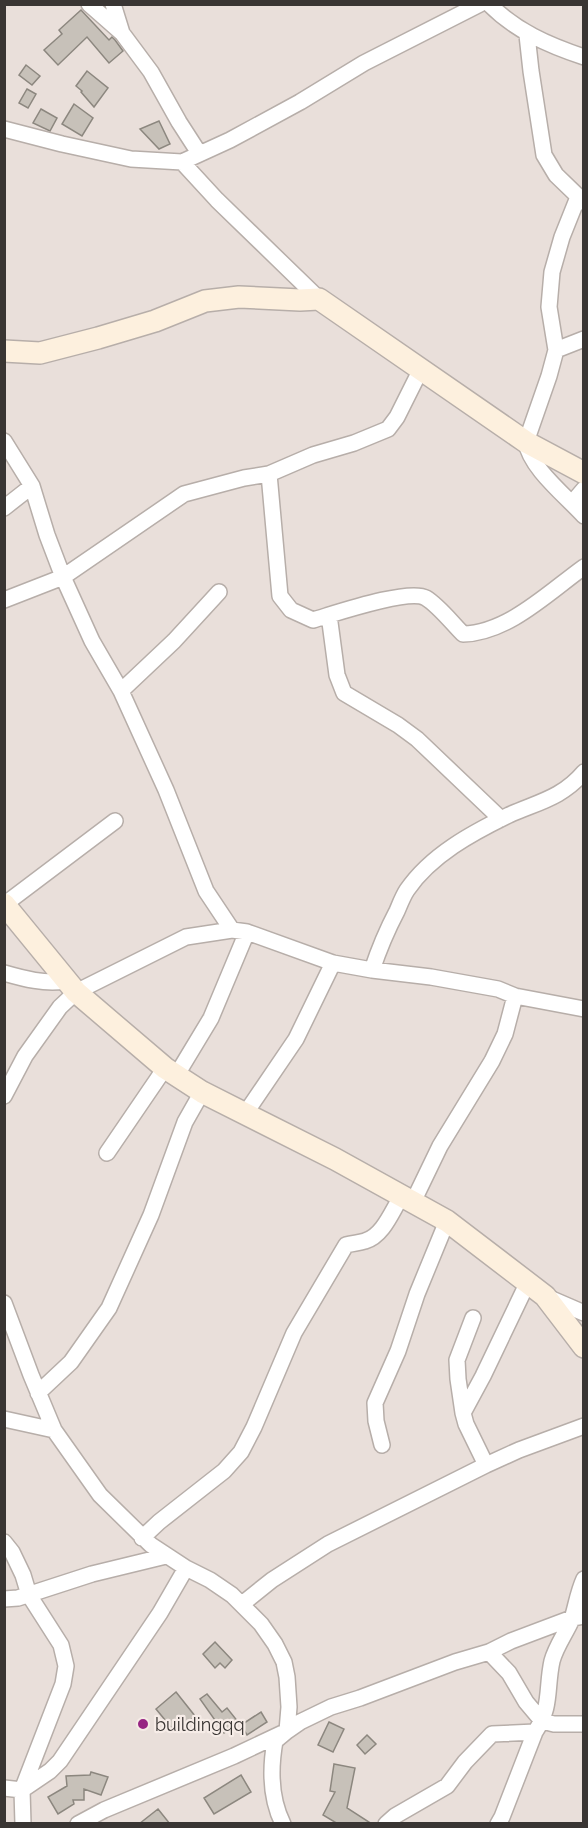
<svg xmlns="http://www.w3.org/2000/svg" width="588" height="1828" viewBox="0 0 588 1828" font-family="Raleway,sans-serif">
	<rect width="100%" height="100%" fill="#e9dfda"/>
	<path fill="#c7c1b9" stroke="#8c877f" stroke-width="1.5" d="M81,10l28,30 3,-3 3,3 8,11 -14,12 -22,-26 -29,28 -14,-15 18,-16 -3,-4z
		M26,65l14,11 -8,9 -13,-10z
		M87,71l21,17 -14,19 -13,-15 1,-1 -6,-5z
		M27,89l9,5 -8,14 -9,-5z
		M74,104l19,14 -11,18 -20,-12z
		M41,109l16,9 -7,13 -17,-8z
		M159,121l11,23 -11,5 -19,-20z
		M215,1642l17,18 -7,8 -5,-5 -5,5 -12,-14z
		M176,1692l19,24 -20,16 -19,-23z
		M207,1694l15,18 5,-4 12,15 -15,10 -24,-34z
		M261,1712l6,10 -20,13 -6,-10z
		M329,1722l15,7 -11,23 -15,-7z
		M367,1735l9,9 -11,10 -8,-9z
		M334,1764l21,4 -8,40 25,16h-34l-15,-9 12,-23 -5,-1z
		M91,1772l17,5 -7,18 -17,-6v11h-11l1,4 -16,10 -10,-17 19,-11 -1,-10 24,-1z
		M241,1775l10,17 -37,22 -10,-16z
		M158,1809l12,15h-31z"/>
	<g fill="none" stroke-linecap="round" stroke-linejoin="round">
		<g stroke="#b7aea9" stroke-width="18">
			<path id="street" d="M89,4l33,29 29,39 28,50 20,31
				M113,4l9,29
				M489,4c27,27 59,41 95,53
				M527,35l4,36 13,84 12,20 28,27
				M4,129l58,15 69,15 51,3 48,-22 70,-38 64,-39 116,-59
				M182,162l35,38 102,99
				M578,197l-16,40 -10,35 -3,35 7,43 -7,26 -23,66c4,26 40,54 58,74
				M556,350l28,-11
				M4,441l28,45 15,49 16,42 29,64 29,50 45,99 40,101 26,39
				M269,474l11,122 11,14 22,10c21,-6 96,-32 113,-22 13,8 26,25 37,36 45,-1 86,-42 121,-67
				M572,503l12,-14
				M4,508l28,-22
				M4,600l59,-23 121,-83 60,-16 25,-4 44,-19 41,-12 34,-14 9,-12 24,-48
				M329,615l8,60 7,18 54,32 19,14 84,80
				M121,691l53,-50 45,-49
				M5,904l110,-83
				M372,970c7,-21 15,-40 25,-59 3,-7 6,-15 10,-21 24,-35 65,-57 102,-75 29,-13 53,-17 75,-43
				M4,973c21,6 40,11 61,8
				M176,1076l35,-58 36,-86
				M4,1096l21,-40 35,-49 16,-15 110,-55 46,-7 15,2 86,31 39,7 59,7 67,12 17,7 69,13
				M245,1114l51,-75 37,-76
				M107,1153l58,-85
				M413,1202l27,-56 52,-85 13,-27 10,-38
				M547,1297l37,16
				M4,1303l27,72 23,55 46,65 51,50 35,23 24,12 22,15 29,29 14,20 9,18 3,15 2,30 -2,24 -12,10c-5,28 -5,57 8,83
				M473,1318l-16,42 1,19 5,34 3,11 20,41
				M38,1393l33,-31 38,-54 42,-93 34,-93 17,-30
				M463,1413l20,-37 44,-92
				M4,1419l50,11
				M382,1445l-6,-24 -1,-18 23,-52 19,-57 30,-73
				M142,1538l17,-16 65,-51 17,-19 13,-25 40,-94 52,-88c7,-2 13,-2 19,-4 18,-5 27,-30 36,-44
				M4,1542l8,10 11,23 6,20 32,50 5,21 -3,18 -41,106 1,34
				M4,1599l14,-1 74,-24 74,-18
				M242,1604l30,-24 56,-36 158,-79 33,-15 65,-24
				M489,1652l20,21 17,29 16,19 12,3h30
				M4,1788l18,2 28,-19 10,-10 100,-148 26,-45
				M78,1824l26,-14 130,-54 53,-25 13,-9 31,-15 29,-9 95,-36 34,-10 22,-11 61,-23 12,-2
				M386,1824l9,-8 52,-30 18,-24 27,-28 43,-2
				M498,1824l4,-7 33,-85c17,-25 11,-44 17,-71 4,-15 14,-28 20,-42 4,-13 6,-27 12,-40"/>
		</g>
		<g stroke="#b7aea9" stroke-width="24">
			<path id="secondary" d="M4,351l36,2 58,-15 57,-17 50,-20 34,-4 61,3 19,-1 207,143 58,31
				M4,904l72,88 89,76 37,24 133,67 112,62 98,75 39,51"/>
		</g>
		<use href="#street" stroke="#fff" stroke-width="15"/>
		<use href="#secondary" stroke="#fdf0de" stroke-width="21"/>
	</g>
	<circle fill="#972583" stroke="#f6ece7" stroke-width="2" cx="143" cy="1724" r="6"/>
	<g text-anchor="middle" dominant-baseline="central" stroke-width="4.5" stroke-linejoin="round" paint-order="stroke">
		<g font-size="18" fill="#393533" stroke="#f6ece7" text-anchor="start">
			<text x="155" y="1724">buildingqq</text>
		</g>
	</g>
	<rect width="588" height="1828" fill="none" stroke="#393533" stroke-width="12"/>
</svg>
